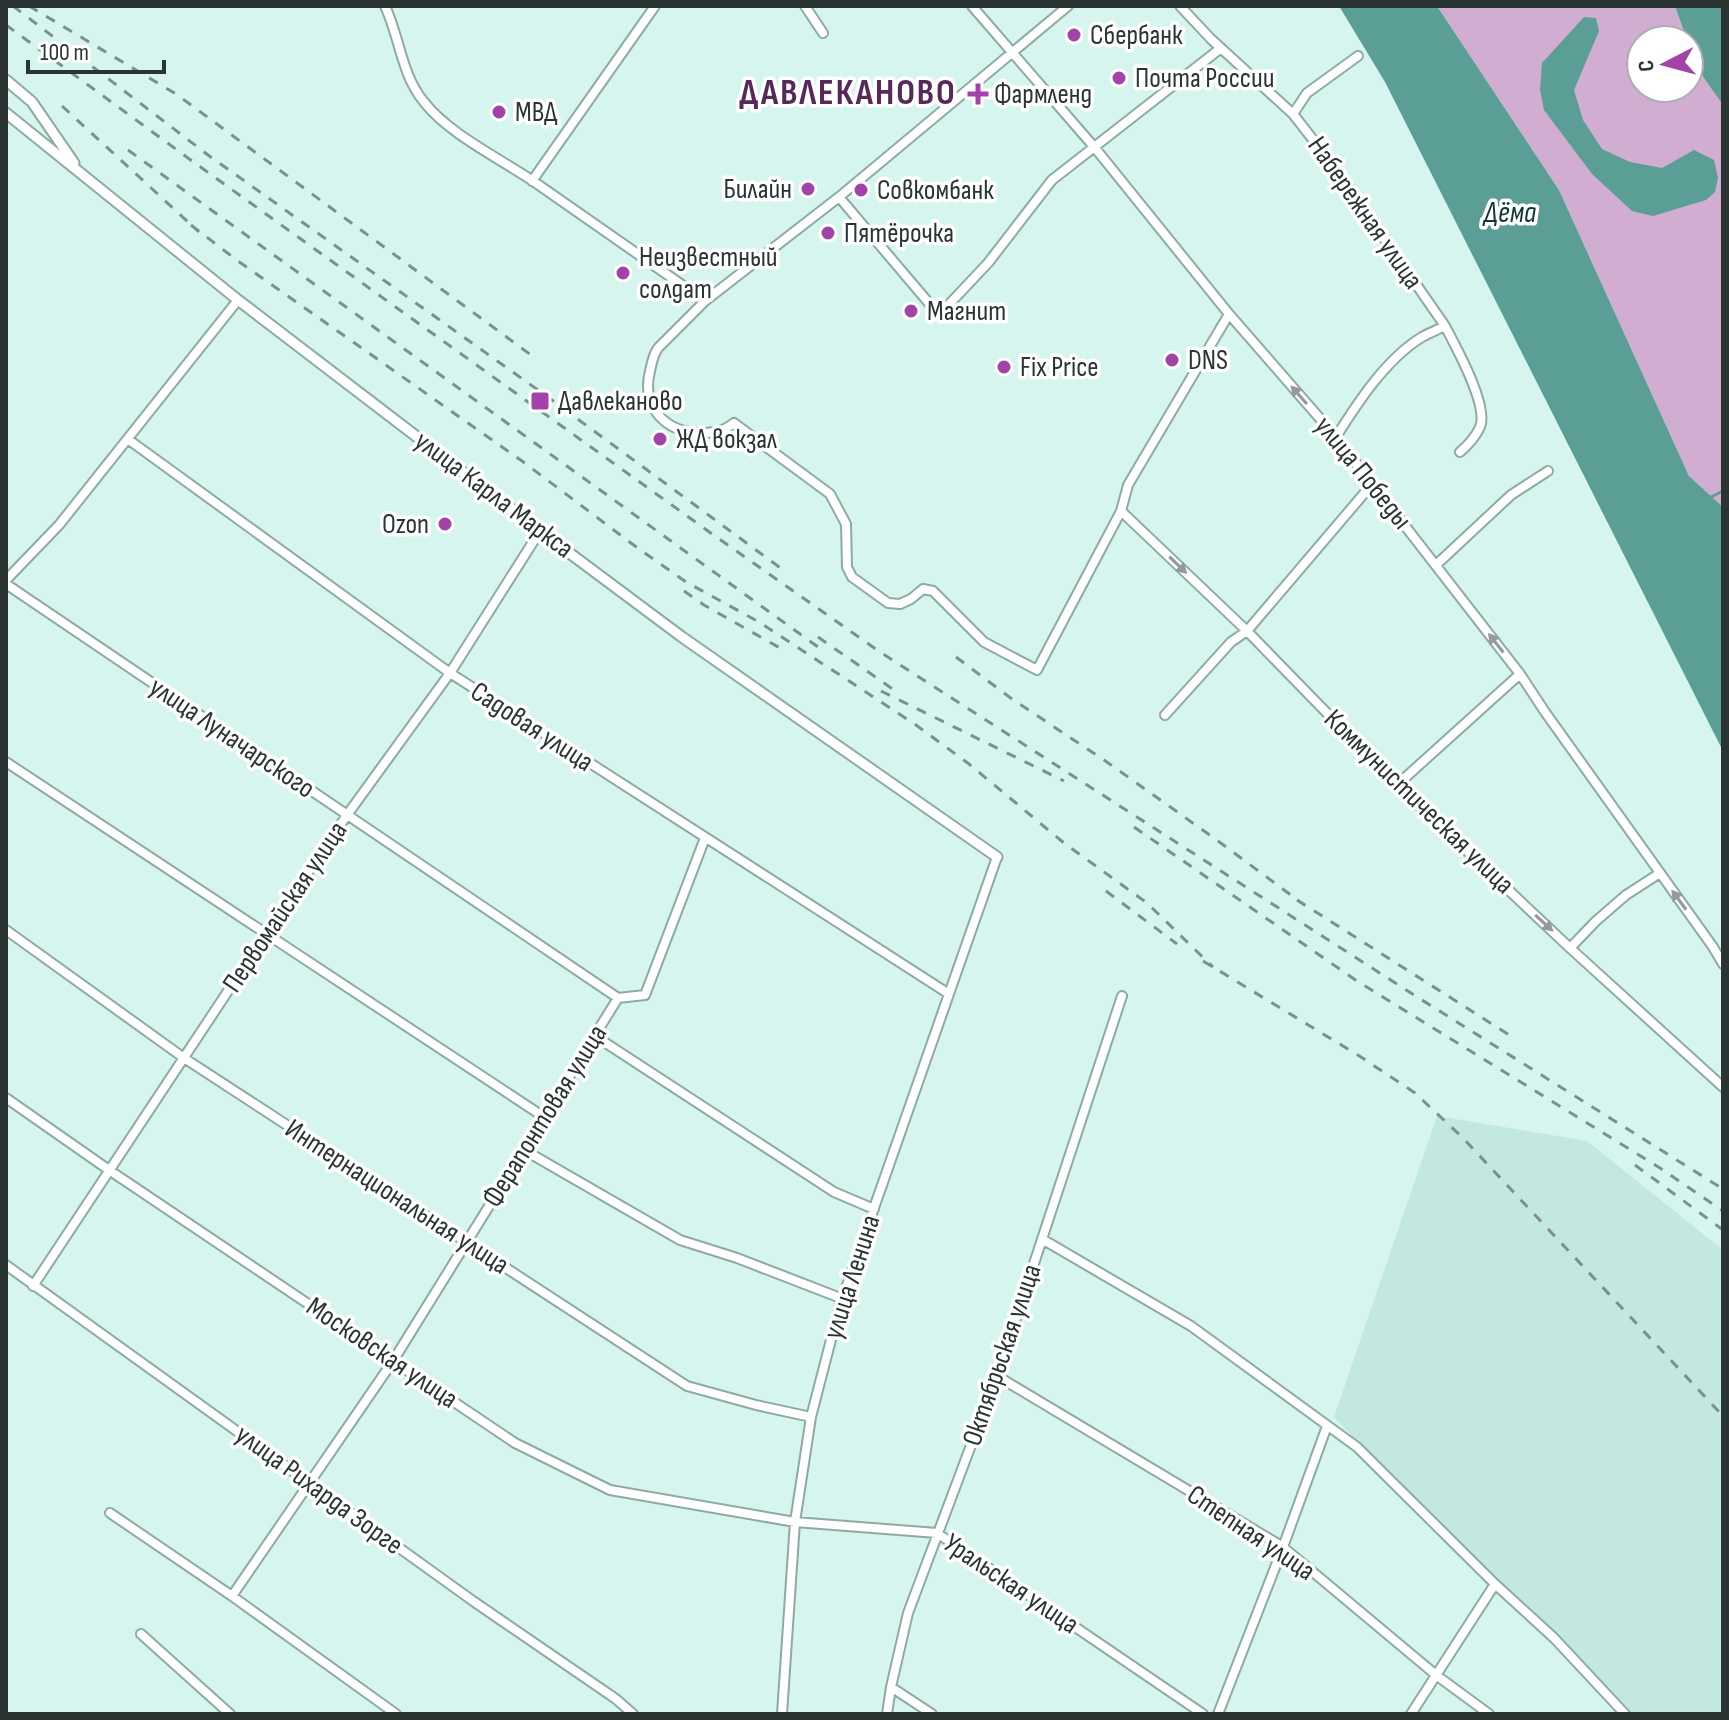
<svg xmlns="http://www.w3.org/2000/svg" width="1729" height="1720" viewBox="0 0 1729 1720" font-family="'Sofia Sans Condensed',sans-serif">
	<rect width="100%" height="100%" fill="#d7f5ef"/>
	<path fill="#c2e8e1" d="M1437,1116l150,25 136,109v464h-100l-211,-214 -78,-83z"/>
	<path fill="#d1add2" d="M1437,6h238l12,34h-46v48h48v-43l8,22 26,38v402l-34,-31 -130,-286z"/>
	<path fill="#5b9e95" d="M1339,6h98l122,184 130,286 34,31v244l-338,-669z
		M1675,6h48v99c-13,-20 -32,-40 -34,-65h-2z
		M1584,17l12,1 3,13 -25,59 9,30 19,29 28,13 32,6 32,-18 20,10 4,18 -3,14 -9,8 -53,16 -21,-5 -40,-37 -48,-64 -4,-20 2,-27z"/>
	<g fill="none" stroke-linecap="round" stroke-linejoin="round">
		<path stroke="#5b9e95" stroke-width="3" d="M1711,497l12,-6"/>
		<g stroke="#8eaaa5" stroke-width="12">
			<path id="minor" d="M385,6c15,32 16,68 39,96 25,32 75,56 109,79 58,40 115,80 172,120
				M805,6l18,27
				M972,6l123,142 134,166 107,123 184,237 25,38 168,235 10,17
				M1068,6l-229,191 -134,104 -47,47c-5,7 -6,14 -8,23 -9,36 15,61 50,62 15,0 22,-1 34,-10l96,71 16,30 1,43 5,10 36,26 12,1 11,-5 12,-10 10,2 51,51 53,28 84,-159 7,-26 101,-171
				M1180,6l31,33 82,75 46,59 106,153c11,21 44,80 35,101 -4,9 -13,19 -20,25
				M1293,114l14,-21 51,-37
				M532,181l123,-175
				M839,197l100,118 49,-52 64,-83 169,-132
				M1336,437c22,-35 50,-78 86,-100 7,-4 15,-7 23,-11
				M129,440l321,233 499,321
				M1121,511l126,120 150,154 173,163 153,139
				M1436,565l75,-70 37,-24
				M6,580l53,-55 179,-225
				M6,584l612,414
				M1165,715l66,-73 16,-11 126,-148
				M6,762l538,355
				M1397,785l123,-111
				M6,930l178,128 503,328 69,19 55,12
				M1570,948l26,-27 30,-26 34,-22
				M595,1036l239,156 40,17
				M6,1098l103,72 406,273 95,47 185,32 142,11 266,181
				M524,1150l156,90 57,18 106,41
				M1042,1239l149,87 166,121 138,137 59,54 71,76
				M6,1265l467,336 143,98 17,15
				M33,1286l232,-351 82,-120 103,-142 90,-142
				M997,1376l286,171 153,128 53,39
				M110,1513l122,83 164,118
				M232,1596l161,-235 225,-363 27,-3 60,-157
				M141,1634l89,80
				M891,1687l41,27
				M782,1714l13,-192 16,-105 29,-112 157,-448
				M887,1714l4,-27 17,-74 89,-237 125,-380
				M1218,1714l65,-167 44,-121
				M1411,1714l84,-130"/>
		</g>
		<g stroke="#8eaaa5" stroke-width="13">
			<path id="tertiary" d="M6,80l26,22 42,61
				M6,113l232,187 302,231 142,106 315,220"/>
		</g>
		<use href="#minor" stroke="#fff" stroke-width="8"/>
		<use href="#tertiary" stroke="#fff" stroke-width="9"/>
		<path stroke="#7c908c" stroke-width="3" stroke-dasharray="10 10" stroke-linecap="butt" d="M13,6l195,149 337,240 241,177
			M29,6l147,88 355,261
			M6,25l193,141 509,365 172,121 534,343 309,194
			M62,106l137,126
			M128,150l697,502
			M191,225l47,36 284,200 117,88 47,33 73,40 157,103 53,39 95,79 83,60 66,64
			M684,591l20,14 83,47
			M818,637l79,55
			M956,657l56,42 92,61 110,78 89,66
			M881,691l183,90
			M1134,827l223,154 303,187 63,43
			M1106,891l71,53
			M1297,900l217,138
			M1203,961l158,96 54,36 47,44 261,279
			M1635,1165l88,65"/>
	</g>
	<defs><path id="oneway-solid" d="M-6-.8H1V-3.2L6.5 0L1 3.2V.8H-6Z" transform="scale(2)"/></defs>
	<g fill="#949a99">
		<use href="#oneway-solid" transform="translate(1299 395) rotate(-131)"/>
		<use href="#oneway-solid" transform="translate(1178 565) rotate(44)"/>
		<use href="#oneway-solid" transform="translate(1496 643) rotate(-128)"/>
		<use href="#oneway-solid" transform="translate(1679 900) rotate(-126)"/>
		<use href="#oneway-solid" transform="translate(1544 923) rotate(43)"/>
	</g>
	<g fill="#a342a9" stroke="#fff" stroke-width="3">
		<circle cx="1074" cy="35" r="8"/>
		<circle cx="1119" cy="78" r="8"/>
		<path d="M974 82h8v8h8v8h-8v8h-8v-8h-8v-8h8z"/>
		<circle cx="499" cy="112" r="8"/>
		<circle cx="808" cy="189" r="8"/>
		<circle cx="861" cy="190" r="8"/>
		<circle cx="828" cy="233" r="8"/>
		<circle cx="623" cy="273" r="8"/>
		<circle cx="911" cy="311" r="8"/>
		<circle cx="1172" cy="360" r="8"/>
		<circle cx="1004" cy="367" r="8"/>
		<rect x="530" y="391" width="20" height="20" rx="4"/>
		<circle cx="660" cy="439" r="8"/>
		<circle cx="445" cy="524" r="8"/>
	</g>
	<g text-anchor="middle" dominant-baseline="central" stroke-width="7" stroke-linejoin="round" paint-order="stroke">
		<g font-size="28" fill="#2a3533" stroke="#fff" text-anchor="start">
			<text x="1090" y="35">Сбербанк</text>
			<text x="1135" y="78">Почта России</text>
			<text x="994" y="94">Фармленд</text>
			<text x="515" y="112">МВД</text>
			<text x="792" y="189" text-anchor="end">Билайн</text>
			<text x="877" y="190">Совкомбанк</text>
			<text x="844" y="233">Пятёрочка</text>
			<text x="639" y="257">Неизвестный<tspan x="639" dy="32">солдат</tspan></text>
			<text x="927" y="311">Магнит</text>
			<text x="1188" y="360">DNS</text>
			<text x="1020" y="367">Fix Price</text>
			<text x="558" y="401">Давлеканово</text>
			<text x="676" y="439">ЖД вокзал</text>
			<text x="429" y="524" text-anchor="end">Ozon</text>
		</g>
		<g font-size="28" fill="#2a3533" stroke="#fff">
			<text transform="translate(1365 213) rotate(55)">Набережная улица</text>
			<text transform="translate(1363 473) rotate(51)">улица Победы</text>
			<text transform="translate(494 495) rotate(37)">улица Карла Маркса</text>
			<text transform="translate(532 727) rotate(33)">Садовая улица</text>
			<text transform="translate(232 738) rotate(34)">улица Луначарского</text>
			<text transform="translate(1419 802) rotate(44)">Коммунистическая улица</text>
			<text transform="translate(285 907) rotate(-56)">Первомайская улица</text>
			<text transform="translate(545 1116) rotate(-58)">Ферапонтовая улица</text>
			<text transform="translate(397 1197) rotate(33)">Интернациональная улица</text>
			<text transform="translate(852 1277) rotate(-72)">улица Ленина</text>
			<text transform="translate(382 1353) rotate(34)">Московская улица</text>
			<text transform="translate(1002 1355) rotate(-71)">Октябрьская улица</text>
			<text transform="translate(319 1490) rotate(36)">улица Рихарда Зорге</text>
			<text transform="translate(1251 1533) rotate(34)">Степная улица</text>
			<text transform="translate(1011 1584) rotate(34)">Уральская улица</text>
		</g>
		<g font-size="30" font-style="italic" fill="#143631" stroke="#fff">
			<text x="1510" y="213">Дёма</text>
		</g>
		<g font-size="36" font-weight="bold" letter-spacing="2" fill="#57285a" stroke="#fff">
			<text x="848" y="93">ДАВЛЕКАНОВО</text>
		</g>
	</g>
	<rect width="1729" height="1720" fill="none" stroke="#2a3533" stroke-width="16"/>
	<g transform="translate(1665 64) rotate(264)"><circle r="38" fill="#ffffff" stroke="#aaaead" stroke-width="2"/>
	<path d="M0-6L14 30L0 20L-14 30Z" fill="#a342a9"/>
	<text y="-12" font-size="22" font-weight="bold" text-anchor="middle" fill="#2a3533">С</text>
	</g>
	<path d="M28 60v12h136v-12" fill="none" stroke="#2a3533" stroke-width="4"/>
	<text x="40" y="60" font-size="24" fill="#2a3533" stroke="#ffffff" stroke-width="6" paint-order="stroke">100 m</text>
</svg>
